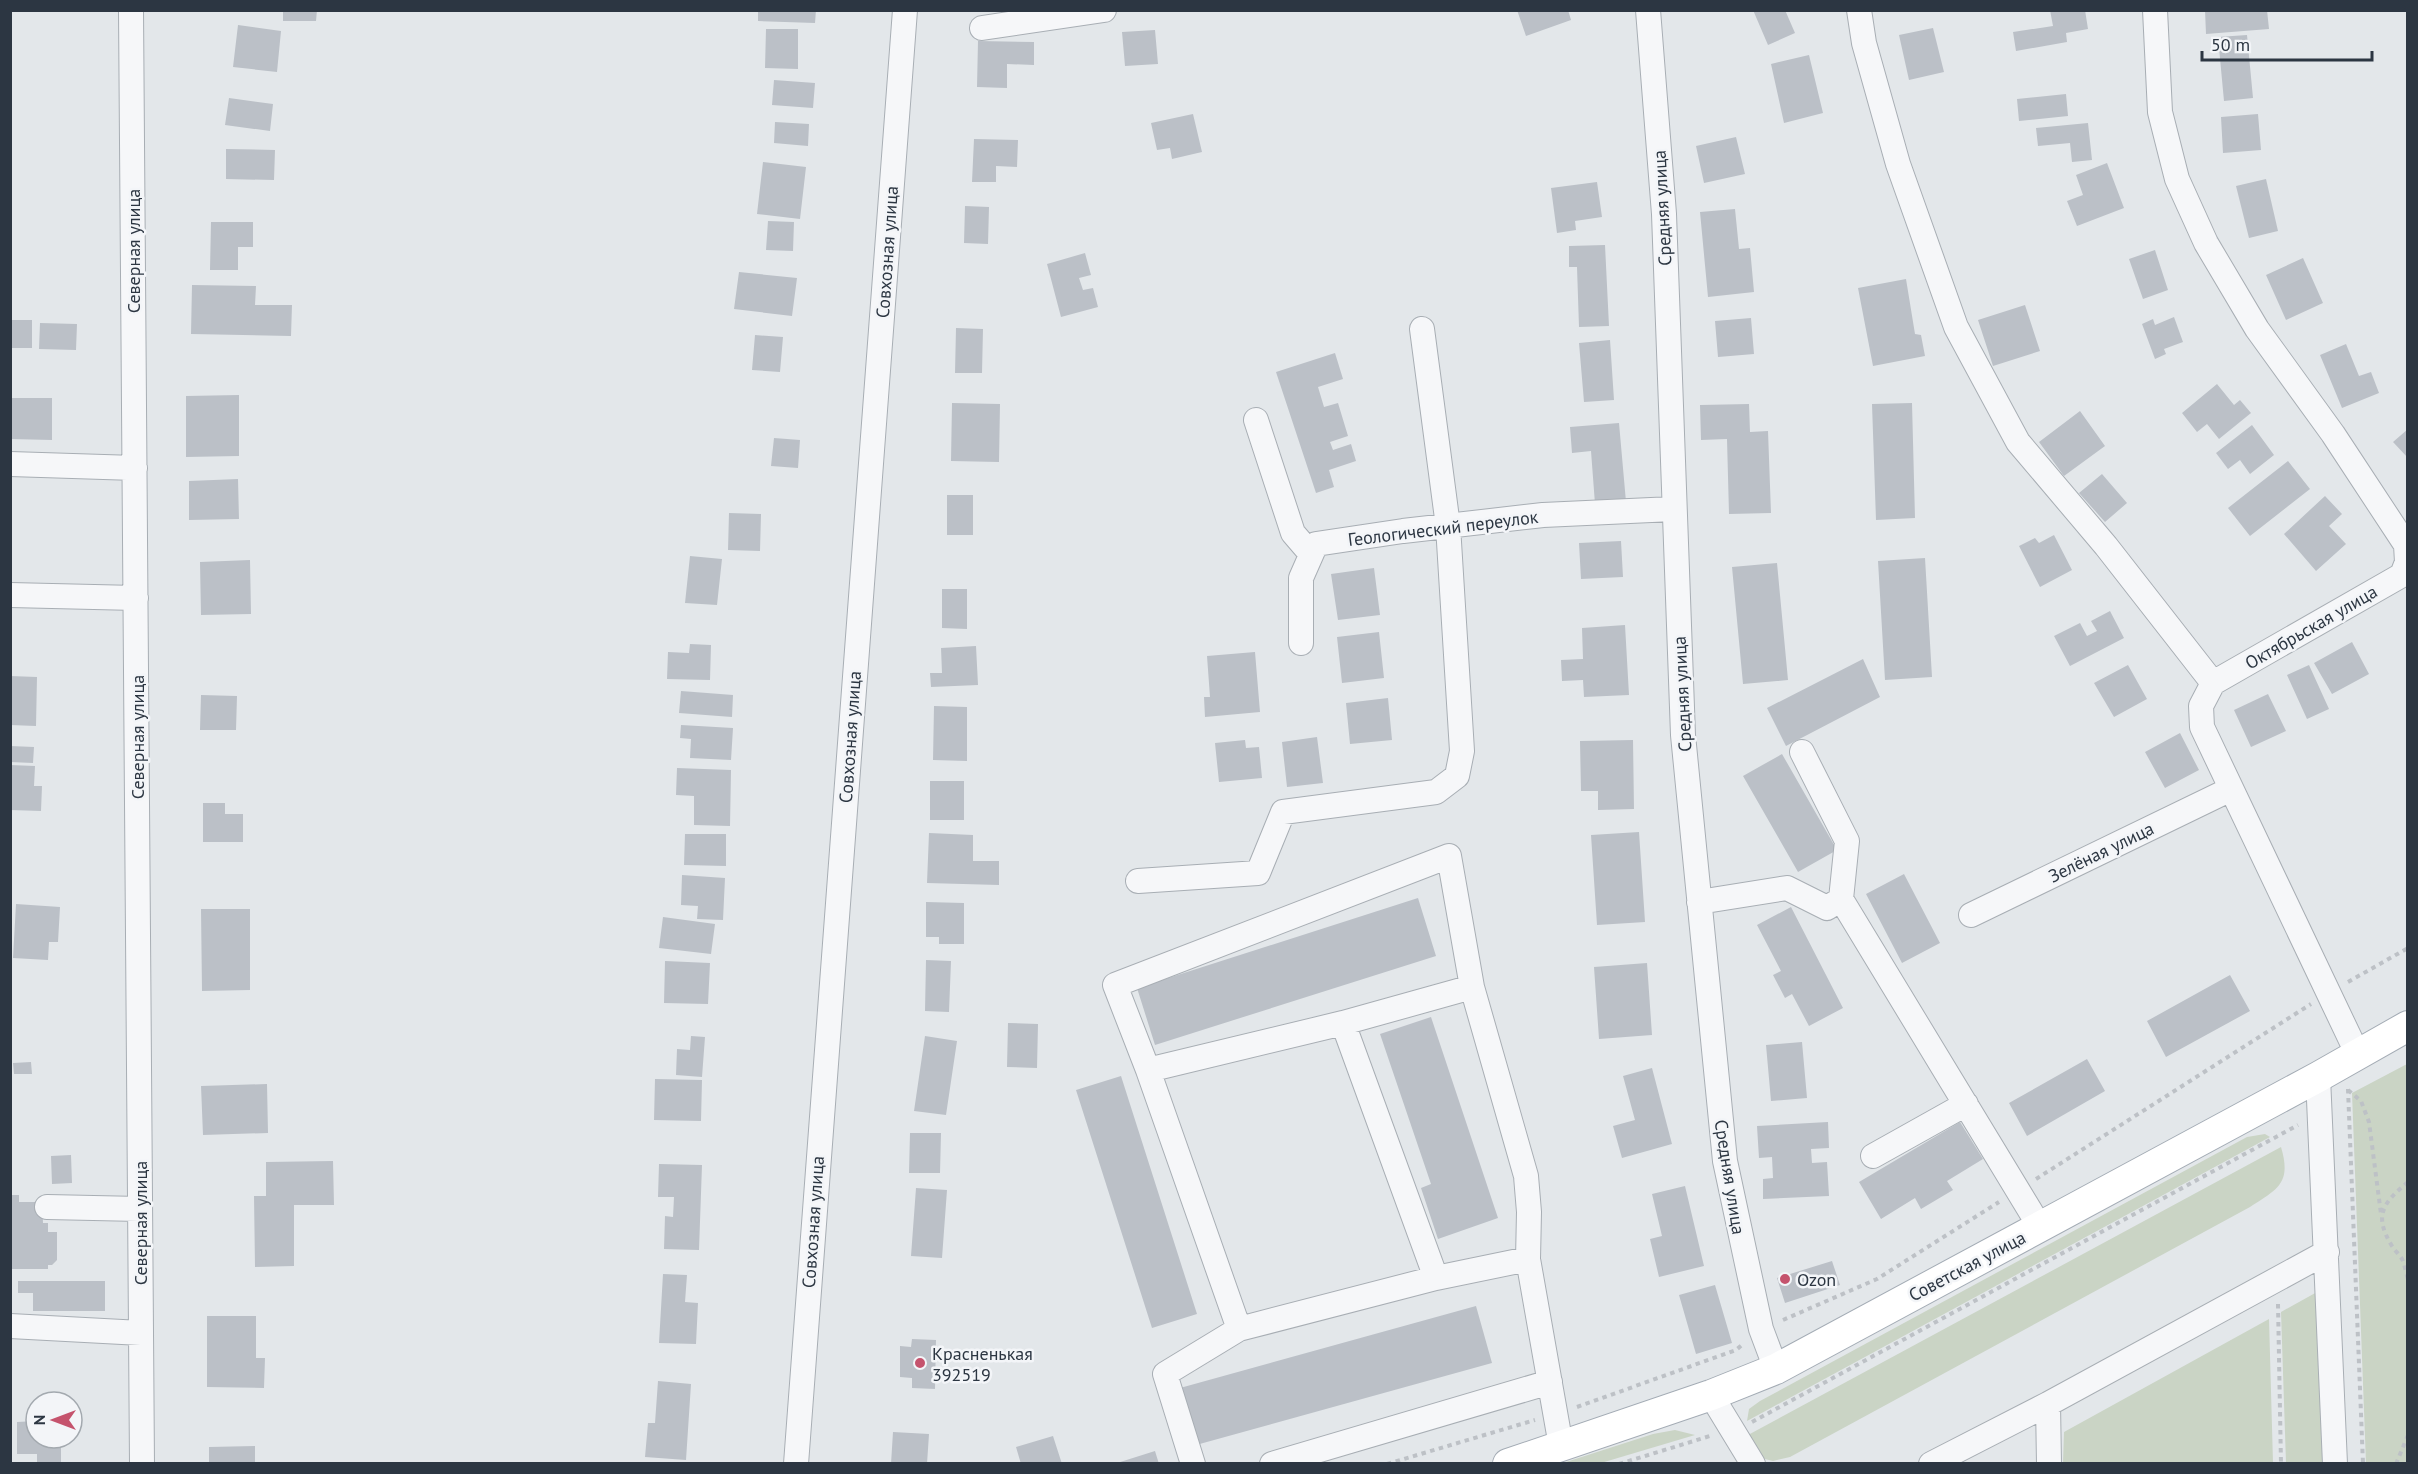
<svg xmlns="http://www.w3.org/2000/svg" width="2418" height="1474" viewBox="0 0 2418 1474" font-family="'PT Sans',sans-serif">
	<rect width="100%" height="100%" fill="#e3e7ea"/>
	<path fill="#cad4c5" d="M2407,1064v399h-41l-14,-370z
		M2265,1134l5,3 -523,284 2,-12 11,-8 487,-264z
		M2281,1147c11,37 -4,42 -31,60l-460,250 -17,4 -12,-3 -13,-23z
		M2317,1292l7,171h-38l-5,-151z
		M2269,1319l4,144h-210l1,-31z
		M1675,1430l20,5 -94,28h-38l90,-29z"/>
	<path fill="#bbc0c7" d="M283,10h34l-1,11h-33z
		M758,10h58l-1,13 -57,-2z
		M1517,10h51l3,10 -45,16z
		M1753,10h32l10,23 -27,12z
		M2050,10h35l3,19 -22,4 1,9 -51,9 -3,-19 40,-6z
		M2205,10h62l2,19 -63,5z
		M238,25l43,6 -4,41 -44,-5z
		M1933,28l11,44 -35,8 -10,-45z
		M766,29h32v40l-33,-1z
		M1155,30l3,34 -33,2 -3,-34z
		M2247,35l6,63 -29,3 -6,-64z
		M978,41l56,1v23l-27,-1v24l-30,-1z
		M1809,55l14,58 -39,10 -13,-59z
		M774,80l41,3 -2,25 -41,-3z
		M2066,94l2,22 -49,5 -2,-22z
		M229,98l44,6 -3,27 -45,-6z
		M1193,114l9,38 -30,7 -2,-11 -13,2 -6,-27z
		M2258,114l3,36 -38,3 -2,-36z
		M775,122l34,2 -1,22 -34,-3z
		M2088,123l4,37 -20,2 -2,-19 -32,3 -2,-18z
		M1736,137l9,37 -41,9 -8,-37z
		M974,139l44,1 -1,27 -21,-1v16h-24z
		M226,149l49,1 -1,30 -48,-1z
		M763,162l43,5 -6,52 -43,-5z
		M2107,163l17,45 -47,18 -10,-25 16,-6 -7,-20z
		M2266,179l12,52 -29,7 -13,-52z
		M1597,182l5,35 -27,4 1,9 -19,3 -6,-45z
		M965,206l24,1 -1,37 -24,-1z
		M1735,209l4,40 11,-1 4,44 -46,5 -8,-85z
		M768,221l26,1 -1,29 -27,-1z
		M211,222h42v25h-15v23h-28z
		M1605,245l4,81 -30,1 -2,-60h-8v-21z
		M2155,250l13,40 -25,9 -14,-40z
		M1085,253l6,22 -12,3 4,12 10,-2 5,19 -37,10 -14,-53z
		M2303,258l20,45 -37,17 -20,-45z
		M739,272l58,6 -5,38 -58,-7z
		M1906,279l9,55 6,1 4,21 -52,10 -15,-78z
		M192,285l64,1 -1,19h37l-1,31 -100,-2z
		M2025,305l15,46 -47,15 -15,-46z
		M2174,317l9,25 -19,7 2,5 -11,5 -13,-35 11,-5 2,6z
		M1751,318l3,36 -36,3 -3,-36z
		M12,320h20v28h-22z
		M40,323l37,1 -1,26 -37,-1z
		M956,328l27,1 -1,44h-27z
		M755,335l28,2 -3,35 -28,-2z
		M1610,340l4,60 -30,2 -5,-59z
		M2346,344l13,32 12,-4 8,21 -37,15 -22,-53z
		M1335,353l8,26 -25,8 6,20 14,-4 10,33 -18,6 3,8 18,-6 5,17 -27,9 5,17 -18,6 -40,-121z
		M2217,384l17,21 6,-5 11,13 -32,26 -12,-15 -10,8 -15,-19z
		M239,395v61l-53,1v-61z
		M10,398h42v42l-42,-1z
		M952,403l48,1 -1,58 -48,-1z
		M1912,403l3,115 -39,2 -4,-116z
		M1749,404l1,28 18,-1 3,82 -42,1 -2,-75 -26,1 -1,-35z
		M2080,411l25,35 -41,30 -25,-34z
		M1619,423l7,79 -31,2 -4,-53 -19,2 -2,-26z
		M2252,425l22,30 -24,19 -10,-14 -12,9 -12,-16z
		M2408,429v29l-15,-16z
		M774,438l26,2 -2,28 -27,-2z
		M2288,461l22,28 -60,47 -22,-28z
		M2102,474l25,29 -22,19 -26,-29z
		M238,479l1,40 -50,1v-39z
		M947,495h26v40h-26z
		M2325,496l17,18 -13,12 17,18 -30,27 -32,-37z
		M729,513l32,1 -1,37 -32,-1z
		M2054,535l18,35 -32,17 -21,-41 16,-8 4,5z
		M1621,541l2,36 -42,2 -2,-36z
		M690,556l32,3 -5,46 -32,-2z
		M1925,558l7,119 -47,3 -7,-119z
		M250,560l1,54 -50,1 -1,-53z
		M1777,563l11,117 -45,4 -11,-117z
		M1374,568l6,47 -42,5 -7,-46z
		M942,589h25v40l-25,-1z
		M2110,611l14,27 -54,28 -16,-30 26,-13 7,13 10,-5 -6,-10z
		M1625,625l4,70 -45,2 -1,-17 -21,1 -1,-21 22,-1 -1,-31z
		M1379,632l5,46 -42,5 -5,-46z
		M2352,642l17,32 -37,20 -18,-31z
		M690,644l21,1 -1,35 -43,-1 1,-27 21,1z
		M976,646l2,39 -47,2 -1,-14h12l-1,-25z
		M1255,652l5,60 -55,5 -1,-20h6l-3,-41z
		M1863,659l17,38 -94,49 -19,-38z
		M2128,665l19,34 -33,18 -20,-34z
		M2309,665l20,44 -22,10 -20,-44z
		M10,676l27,1 -1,49 -26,-1z
		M681,691l52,4 -1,22 -53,-4z
		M2268,694l18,37 -35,16 -17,-37z
		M201,695l36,1 -1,34h-36z
		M1388,698l4,42 -42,4 -4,-41z
		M934,706l33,1v54l-34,-1z
		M681,725l52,3 -2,32 -41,-2 1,-19 -11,-1z
		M2180,733l19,37 -34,18 -20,-36z
		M1317,737l6,46 -36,4 -5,-45z
		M1245,740l1,8 13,-1 3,31 -43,4 -4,-39z
		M1633,740l1,69 -36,1v-19h-17l-1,-50z
		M10,746l24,1 -1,16 -23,-1z
		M1782,754l55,96 -39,22 -55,-96z
		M10,765l25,1 -1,20h8l-1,25 -31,-1z
		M677,768l54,2 -1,56 -36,-1v-29l-18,-1z
		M930,781h34v39h-34z
		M203,803h22v11h18v28h-40z
		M1639,832l6,90 -48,3 -6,-90z
		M929,833l44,2v26h26v24l-72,-2z
		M685,834h41v32l-42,-1z
		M1904,874l36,69 -38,20 -36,-69z
		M682,875l43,3 -2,42 -26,-1 1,-13 -17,-1z
		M1418,898l18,58 -281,89 -18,-57z
		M926,902l38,1v41h-25v-7h-13z
		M16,904l44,3 -2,35h-9l-1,18 -35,-2z
		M1791,907l52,101 -34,18 -17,-32 -7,4 -12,-23 8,-4 -24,-46z
		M201,909h49v81l-48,1z
		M663,917l52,7 -4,30 -52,-6z
		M926,960l25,1 -2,51 -24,-1z
		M665,961l45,2 -2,41 -44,-1z
		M1647,963l5,72 -53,4 -5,-72z
		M2230,975l20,36 -84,46 -19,-36z
		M1431,1017l67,201 -60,21 -17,-51 10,-4 -51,-150z
		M1008,1023l30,1 -1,44 -30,-1z
		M691,1036l14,1 -3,40 -26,-2 1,-26 13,1z
		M925,1036l32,5 -11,74 -32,-4z
		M1802,1042l5,56 -36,3 -5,-56z
		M2087,1059l18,32 -78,45 -18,-33z
		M31,1062l1,12h-18l-1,-11z
		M1652,1068l20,76 -50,14 -9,-32 22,-6 -12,-44z
		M1121,1076l76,238 -45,14 -76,-238z
		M655,1079l47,1 -1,41 -47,-1z
		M267,1084l1,49 -65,2 -2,-49z
		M1828,1122l1,26 -18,1 1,14 15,-1 2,34 -66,3v-20l10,-1 -1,-21 -13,1 -2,-32z
		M1960,1122l23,37 -36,22 6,9 -32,19 -6,-11 -34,21 -22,-37z
		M910,1133h31l-1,40h-31z
		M71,1155l1,28 -20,1 -1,-28z
		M333,1161l1,44h-40v61l-39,1 -1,-71h12v-34z
		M659,1164l43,1 -3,85 -35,-1 1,-33 8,1 1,-20h-16z
		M1685,1186l19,80 -45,11 -9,-38 12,-3 -10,-42z
		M916,1188l31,2 -5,68 -31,-2z
		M10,1195h9v7h23l1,21h5v9h9v28l-5,5h-4v4h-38z
		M1832,1261l8,24 -55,18 -8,-25z
		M663,1274l24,1 -2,27 13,1 -2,41 -37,-1z
		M18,1281h87v30h-72v-18h-15z
		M1715,1285l17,58 -36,11 -17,-59z
		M1476,1306l16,57 -296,82 -16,-57z
		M207,1316h49v42h9l-1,30 -57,-1z
		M912,1339l24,1 -1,49 -23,-1v-10l-12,-1v-31l11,1z
		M658,1381l33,3 -5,76 -41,-3 3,-34h7z
		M36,1421v17h35v2l-10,1v23h-24v-10h-20v-32z
		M893,1432l36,2 -2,30h-36z
		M1053,1436l9,28h-41l-5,-17z
		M255,1446v18h-46v-17z
		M1155,1451l4,13h-42v-1z"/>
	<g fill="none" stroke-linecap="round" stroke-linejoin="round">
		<g stroke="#a8aeb4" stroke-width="26">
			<path id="minor" d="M131,10l11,1454
				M1648,10l16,204 19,521 42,426 36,168 15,40
				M1859,10l5,33 34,121 58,163 62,115 88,104 107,137
				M2155,10l5,102 17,67 29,64 51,86 76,105 73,111 1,17 -5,13 -189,108 -12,23 1,21 156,328
				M982,28l122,-18
				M1256,420l37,113 18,21
				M10,464l125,4
				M10,595l126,3
				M1301,643v-65l15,-34 87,-13 140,-16 130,-6
				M1802,752l45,89 -6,58 199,328
				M1138,881l120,-8 25,-61 153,-20 21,-16 5,-25 -14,-225 -26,-197
				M1699,902l88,-14 40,20 14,-9
				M1971,915l260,-126
				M1343,1023l129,-36
				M1148,1070l-33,-85 334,-129 23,131 54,189 3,36 -1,47 33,187
				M2318,1077l17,387
				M1873,1156l93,-52
				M47,1207l93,2
				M10,1326l131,7
				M1239,1329l-91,-259 195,-47 93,255
				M1711,1395l42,69
				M2048,1404l1,60
				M796,1464l109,-1454
				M1193,1464l-28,-90 74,-45 197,-51 92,-19
				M1272,1464l278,-82
				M1931,1464l117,-60 279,-152"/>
		</g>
		<g stroke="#a4acb5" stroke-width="32">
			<path id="major" d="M1508,1464l203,-69 65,-26 542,-292 90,-51"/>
		</g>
		<path stroke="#bdc1c6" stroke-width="4" stroke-dasharray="4.5 4.5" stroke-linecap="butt" d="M2348,982l60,-34
			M2348,1089l15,375
			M2348,1090l13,11 8,21 12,92
			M2036,1179l275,-175
			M2408,1182c-25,21 -35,33 -16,64 3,5 9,10 11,15 2,6 3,12 5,18
			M2278,1304l3,160
			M1783,1320l94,-41 122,-77
			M1577,1407l159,-57 7,-6
			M1752,1422l546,-297
			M1387,1464l148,-44
			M1619,1464l91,-28
			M2396,1464l12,-29"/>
		<use href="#minor" stroke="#f6f7f9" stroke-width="24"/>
		<use href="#major" stroke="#fff" stroke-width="30"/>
	</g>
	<g fill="#c5536d" stroke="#f3f5f8" stroke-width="2">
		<circle cx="1785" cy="1279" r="6"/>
		<circle cx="920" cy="1363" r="6"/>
	</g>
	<g text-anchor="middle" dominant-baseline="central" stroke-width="5" stroke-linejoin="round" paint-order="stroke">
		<g font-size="18" fill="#2c3642" stroke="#f3f5f8">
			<text transform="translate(1662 208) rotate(-93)">Средняя улица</text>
			<text transform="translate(133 251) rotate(-90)">Северная улица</text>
			<text transform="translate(887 252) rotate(-86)">Совхозная улица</text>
			<text transform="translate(1443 528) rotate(-7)">Геологический переулок</text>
			<text transform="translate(2311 627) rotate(-30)">Октябрьская улица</text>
			<text transform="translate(1682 694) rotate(-93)">Средняя улица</text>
			<text transform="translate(137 737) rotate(-90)">Северная улица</text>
			<text transform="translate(850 737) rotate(-86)">Совхозная улица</text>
			<text transform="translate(2101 852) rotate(-26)">Зелёная улица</text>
			<text transform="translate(1730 1177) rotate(81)">Средняя улица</text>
			<text transform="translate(813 1222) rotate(-86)">Совхозная улица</text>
			<text transform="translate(140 1223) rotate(-90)">Северная улица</text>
			<text transform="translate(1967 1266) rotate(-28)">Советская улица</text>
		</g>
		<g font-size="18" fill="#2c3642" stroke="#f3f5f8" text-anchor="start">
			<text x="1797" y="1279">Ozon</text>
			<text x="932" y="1353">Красненькая<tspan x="932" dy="21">392519</tspan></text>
		</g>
	</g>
	<rect width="2418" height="1474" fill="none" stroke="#2c3642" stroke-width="24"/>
	<g transform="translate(54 1420) rotate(270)"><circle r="28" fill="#f3f5f8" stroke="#a3a9af" stroke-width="1.5"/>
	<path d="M0-4.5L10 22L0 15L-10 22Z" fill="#c5536d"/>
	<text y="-9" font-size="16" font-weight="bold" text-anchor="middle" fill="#2c3642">N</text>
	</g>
	<path d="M2202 51v9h170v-9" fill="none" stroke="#2c3642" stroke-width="3"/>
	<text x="2211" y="51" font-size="18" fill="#2c3642" stroke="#f3f5f8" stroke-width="4.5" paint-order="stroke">50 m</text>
</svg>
